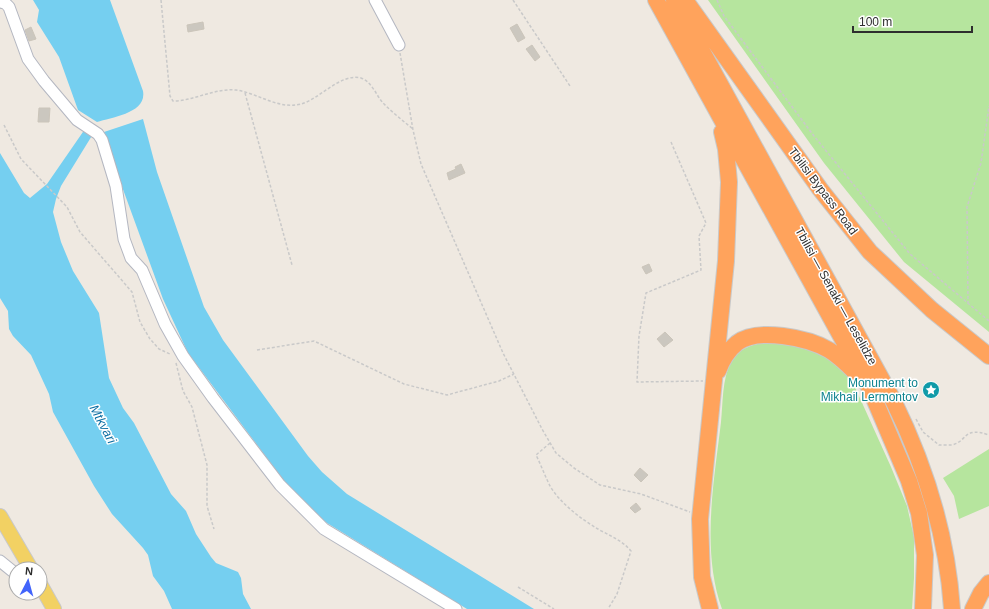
<svg xmlns="http://www.w3.org/2000/svg" width="989" height="609" viewBox="0 0 989 609" font-family="Arial,sans-serif">
	<rect width="100%" height="100%" fill="#efe9e1"/>
	<path fill="#b6e59e" d="M708,0h281v332l-85,-70 -80,-99z
		M776,341l38,6 30,23 10,15 37,82 16,39 7,31v41l-2,31h-190c-21,-59 -8,-127 -1,-187 2,-19 1,-43 10,-60 8,-17 29,-19 45,-21z
		M989,449v57l-30,13 -5,-23 -11,-18z"/>
	<path fill="#75cff0" d="M33,0h77l33,91c4,22 -31,26 -46,31l-19,-12 -19,-53 -22,-35 2,-12z
		M143,119l14,53 47,135 19,33 85,116 14,16 25,22 187,115h-67l-140,-86 -16,-12 -26,-29 -97,-129 -25,-54 -58,-159 -1,-8z
		M85,129l8,5 -32,52 -5,13 -3,13 8,30 12,29 26,42 10,65 14,30 11,15 37,71 15,17 10,23 15,23 5,6 22,9 3,6 2,16 8,15h-79l-8,-18 -11,-15 -5,-21 -5,-7 -31,-34 -18,-28 -41,-74 -4,-18 -18,-39 -18,-19 -4,-7 -1,-18 -8,-13v-145l24,40 6,5 17,-14z"/>
	<path fill="#cbc7bf" stroke="#cbc5ba" d="M203,22l1,7 -16,3 -1,-7z
		M517,24l8,14 -7,4 -8,-14z
		M31,27l5,12 -7,2 -4,-11z
		M532,45l8,12 -5,4 -9,-12z
		M39,108h11l-1,14h-11z
		M461,164l4,9 -16,7 -2,-7 9,-4 -1,-2z
		M649,264l3,7 -6,3 -4,-7z
		M665,332l8,8 -9,7 -7,-8z
		M640,468l8,7 -7,7 -7,-7z
		M636,503l5,6 -6,4 -5,-5z"/>
	<g fill="none" stroke-linecap="round" stroke-linejoin="round">
		<g stroke="#b4b7c1" stroke-width="13">
			<path id="minor" d="M375,0l24,45
				M0,2l5,1 4,4 19,52 16,22 33,39 21,14 4,6 14,46 8,53 7,19 11,12 23,54 18,32 30,42 67,87 44,44 132,80
				M0,561l16,13"/>
		</g>
		<g stroke="#c9c9c9" stroke-width="16">
			<path id="major" d="M0,516l31,53
				M40,584l14,25"/>
		</g>
		<g stroke="#c9c9c9" stroke-width="18">
			<path id="highway" d="M656,0l214,389 39,92 10,32 6,42 -2,54
				M674,0l219,400c33,67 54,134 59,209
				M685,0l135,189 50,63 62,58 57,46
				M718,371c4,-11 9,-20 19,-28 21,-16 71,-5 92,7 10,6 18,14 26,22
				M710,609l-8,-32 -2,-58 26,-258 3,-79 -3,-33 -4,-17
				M973,609l8,-16 8,-10"/>
		</g>
		<path stroke="#c9c9c9" stroke-width="1.5" stroke-dasharray="3 2" stroke-linecap="butt" d="M161,0l9,96 3,5c21,0 41,-13 63,-11 22,3 42,20 65,14 19,-5 39,-31 60,-26 11,4 15,17 22,25 9,9 20,18 30,26
			M513,0l57,86
			M717,0l7,16 90,120 96,118 79,67
			M400,53l13,77 8,34 82,189 39,76 14,24 18,15 26,17 41,9 49,18
			M245,93l47,172
			M4,125l17,34 46,48 13,25 52,60 8,30 10,17 9,10 11,5
			M671,142l35,81 -7,13 2,34 -55,23 -7,43 -2,46 66,-1
			M968,304l-1,-97 14,-44 8,-57
			M257,350l57,-9 90,43 43,11 52,-14 15,-7
			M176,363l7,28 9,16 15,58v41l7,23
			M916,419l7,13 16,13c4,0 9,0 13,0 16,-4 11,-19 37,-10
			M550,443l-14,12c5,10 9,21 14,31 10,17 31,33 48,43 12,7 24,11 33,22l-14,43 -9,15
			M518,587l36,22"/>
		<use href="#minor" stroke="#fff" stroke-width="11"/>
		<use href="#major" stroke="#f2d163" stroke-width="14"/>
		<use href="#highway" stroke="#ffa35c" stroke-width="16"/>
	</g>
	<defs>
		<g id="sight-disc" transform="scale(0.9)"><circle r="9.5" fill="#0f9aa8" stroke="#fff"/><path d="M0-6L1.8-2.2L6-1.7L2.9 1.2L3.7 5.4L0 3.3L-3.7 5.4L-2.9 1.2L-6-1.7L-1.8-2.2Z" fill="#fff"/></g>
	</defs>
	<g fill-rule="evenodd">
		<use href="#sight-disc" x="931" y="390"/>
	</g>
	<g text-anchor="middle" dominant-baseline="central" stroke-width="3" stroke-linejoin="round" paint-order="stroke">
		<g font-size="12" fill="#2e2e2e" stroke="#fff">
			<text transform="translate(823 191) rotate(53)">Tbilisi Bypass Road</text>
			<text transform="translate(836 296) rotate(61)">Tbilisi — Senaki — Leselidze</text>
		</g>
		<g font-size="12" fill="#0d838f" stroke="#fff" text-anchor="end">
			<text x="918" y="383">Monument to<tspan x="918" dy="14">Mikhail Lermontov</tspan></text>
		</g>
		<g font-size="13" font-style="italic" fill="#0d6fa3" stroke="#fff">
			<text transform="translate(103 424) rotate(62)">Mtkvari</text>
		</g>
	</g>
	<g transform="translate(28 581) rotate(6)"><circle r="19" fill="#ffffff" stroke="#ababab"/>
	<path d="M0-3L7 15L0 10L-7 15Z" fill="#4264fb"/>
	<text y="-6" font-size="11" font-weight="bold" text-anchor="middle" fill="#2e2e2e">N</text>
	</g>
	<path d="M853 26v6h119v-6" fill="none" stroke="#2e2e2e" stroke-width="2"/>
	<text x="859" y="26" font-size="12" fill="#2e2e2e" stroke="#ffffff" stroke-width="3" paint-order="stroke">100 m</text>
</svg>
